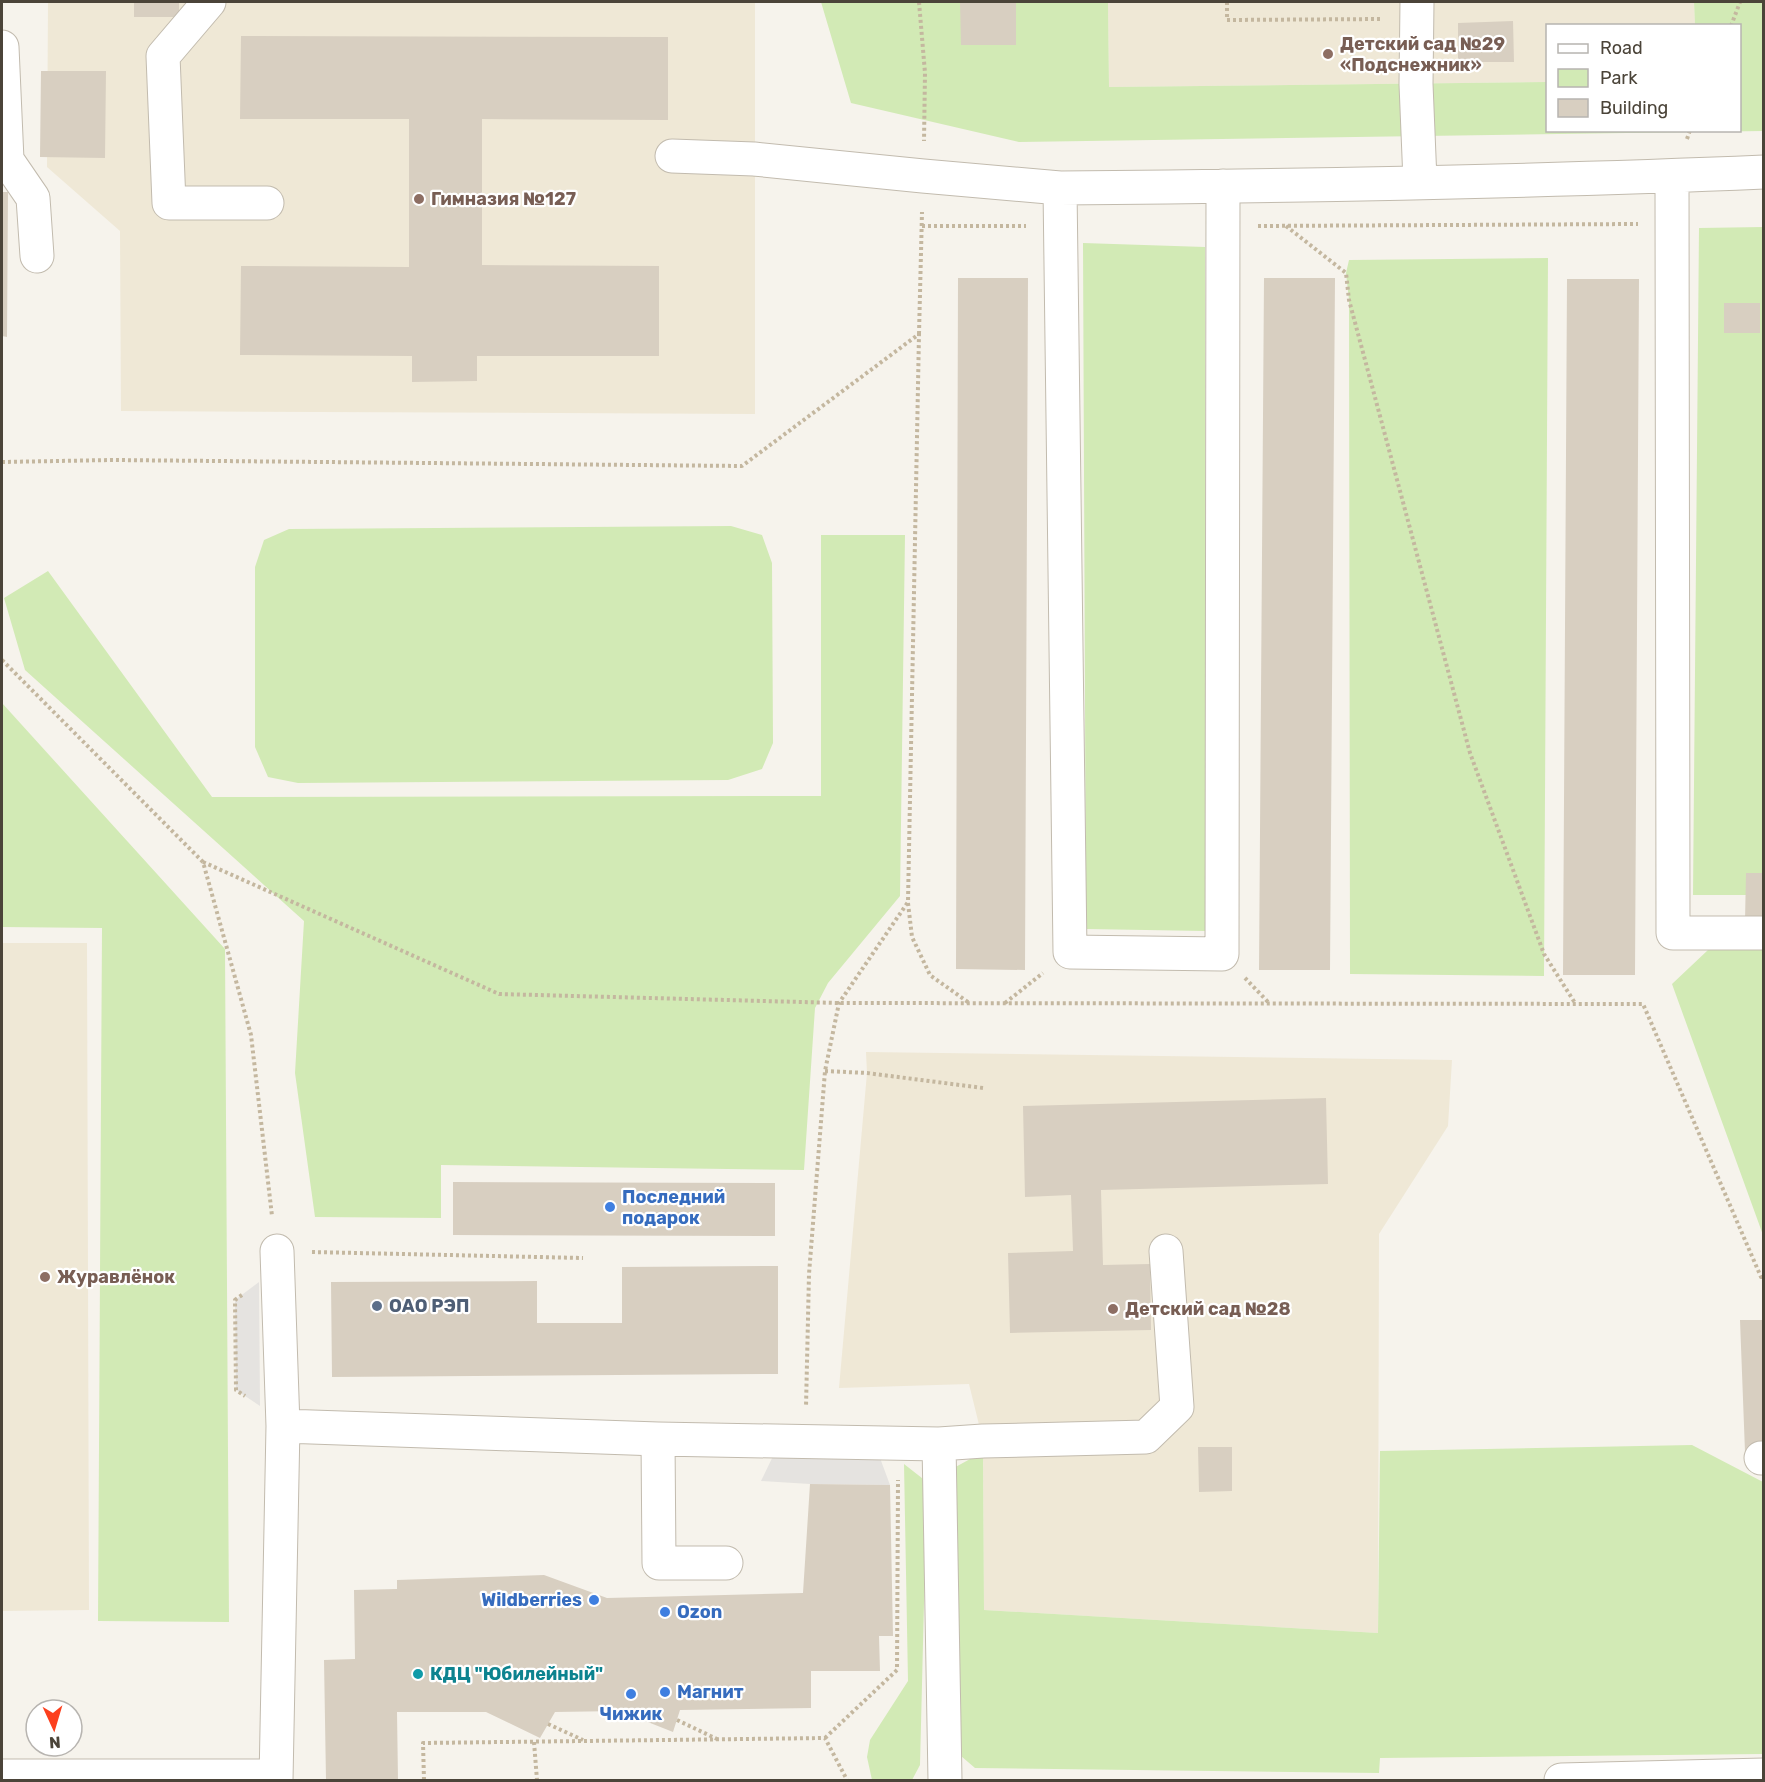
<svg xmlns="http://www.w3.org/2000/svg" width="1765" height="1782" viewBox="0 0 1765 1782" font-family="Rubik,sans-serif">
	<rect width="100%" height="100%" fill="#f6f3ec"/>
	<path fill="#efe8d6" d="M48,2h707v412l-634,-3 -1,-180 -73,-64z
		M1108,2h586l1,23 -147,1 -1,56 -438,5z
		M2,943h85l2,667 -87,1z
		M866,1052l586,8 -4,66 -69,108 -1,399 -394,-23 -1,-169 -14,-57 -130,4 28,-315z"/>
	<path fill="#d2eab5" d="M821,2h287l1,85 438,-5 1,48h192v-104l-45,-1 -1,-23h69v129l-744,11 -168,-39z
		M1763,227v668h-70l6,-667z
		M1083,243l122,4v684l-119,-2z
		M1548,258l-4,718 -194,-2 -1,-674 -3,-27 3,-13z
		M731,526l31,9 10,28 1,180 -11,26 -34,11 -430,3 -30,-6 -13,-30v-180l9,-27 25,-11z
		M821,535h84l-5,361 -72,87 -13,25 -11,162 -363,-5v53l-126,-1 -20,-144 9,-152 -279,-251 -21,-72 44,-27 164,226 609,-1z
		M2,703l223,246 4,673 -131,-1 4,-693 -100,-1z
		M1708,950h55v285l-91,-251z
		M1692,1445l71,37v272l-383,4 -1,15 -404,-5 -21,-18 -4,-280 33,-18 1,158 394,23 2,-182z
		M904,1464l23,18 -7,283 -8,15h-40l-5,-23 3,-17 38,-59z"/>
	<path fill="#e5e3e0" d="M259,1282l1,124 -24,-16 -1,-90z
		M775,1452l105,6 10,27 -80,-1 -49,-3z"/>
	<path fill="#d8cfc1" d="M134,2h45v15h-45z
		M960,2h56v43h-55z
		M1513,21l1,41h-56v-39z
		M241,36l427,1v83l-186,-1v146l177,1v90h-182v25l-65,1v-26l-172,-1 1,-89 168,1v-148h-169z
		M41,71h65l-1,87 -65,-1z
		M2,192h6l-1,145 -5,-1z
		M958,278h70l-3,692 -69,-1z
		M1264,278h71l-5,692h-71z
		M1567,279h72l-4,696h-72z
		M1724,303h36v30h-36z
		M1746,873h18v49l-19,-1z
		M1326,1098l2,86 -227,6 2,75 47,-1 1,66 -141,3 -2,-80 65,-2 -2,-56 -46,2 -2,-91z
		M453,1182l322,1v53l-322,-1z
		M778,1266v108l-446,3 -1,-95 206,-1v42h85v-56z
		M1740,1320h24v131l-19,1z
		M1198,1447h34v44l-33,1z
		M810,1484l80,1 3,151h-14l1,35h-69v37l-131,2 -7,22 -53,-21 -65,1 -15,26 -54,-26h-89l1,68h-72l-2,-120 31,-1 -1,-69 43,-1v-9l147,-5 63,23 196,-5z"/>
	<g fill="none" stroke-linecap="round" stroke-linejoin="round">
		<g stroke="#c2bbae" stroke-width="35">
			<path id="minor" d="M209,2l-46,54 6,147h98
				M1417,2l-1,82 4,97
				M2,47l5,113 26,38 4,58
				M672,156l82,3 169,17 137,12
				M1672,176l1,757h91
				M1223,186l-1,768 -152,-2 -10,-764c234,-2 469,-6 704,-16
				M283,1426l375,13 281,5 6,336
				M658,1439l1,124h67
				M939,1444l44,-3 163,-4 31,-30 -11,-156
				M1761,1458h3
				M2,1776h274
				M276,1780l7,-354 -6,-175
				M1561,1780l203,-5"/>
		</g>
		<path stroke="#c4b79f" stroke-width="4" stroke-dasharray="3 3" stroke-linecap="butt" d="M919,2l6,71 -1,68
			M1227,2v18l155,-1
			M1731,26l9,-24
			M1687,139l3,-9
			M922,226h104
			M1258,226l380,-2
			M1286,226l60,47 3,27 121,453 74,201 31,49
			M919,334l3,-122
			M2,462l110,-2 630,6 177,-132 -11,568 -69,101 -14,68 -16,203 -3,133
			M2,660l201,202 48,173 21,181
			M203,862l296,132 340,9 804,1 118,273h3
			M908,903l4,34 18,38 39,28
			M1245,978l24,25
			M1005,1003l38,-30
			M825,1071l42,2 116,15
			M312,1252l271,6
			M242,1295l-7,5 1,90 9,6
			M677,1720l40,19
			M548,1724l35,16
			M825,1738l72,-68 1,-190
			M534,1742l3,38
			M424,1780l-1,-37 402,-5 22,42"/>
		<use href="#minor" stroke="#fff" stroke-width="33"/>
	</g>
	<g fill="#8d6e63" stroke="#fff" stroke-width="2">
		<circle cx="1328" cy="54" r="6"/>
		<circle cx="419" cy="199" r="6"/>
		<circle cx="45" cy="1277" r="6"/>
		<circle cx="1113" cy="1309" r="6"/>
	</g>
	<g fill="#3f7fe0" stroke="#fff" stroke-width="2">
		<circle cx="610" cy="1207" r="6"/>
		<circle cx="594" cy="1600" r="6"/>
		<circle cx="665" cy="1612" r="6"/>
		<circle cx="665" cy="1692" r="6"/>
		<circle cx="631" cy="1694" r="6"/>
	</g>
	<circle fill="#5c6f8a" stroke="#fff" stroke-width="2" cx="377" cy="1306" r="6"/>
	<circle fill="#0f9aa8" stroke="#fff" stroke-width="2" cx="418" cy="1674" r="6"/>
	<g text-anchor="middle" dominant-baseline="central" stroke-width="4.5" stroke-linejoin="round" paint-order="stroke">
		<g font-size="18" font-weight="bold" fill="#785e54" stroke="#fff" text-anchor="start">
			<text x="1340" y="44">Детский сад №29<tspan x="1340" dy="21">«Подснежник»</tspan></text>
			<text x="431" y="199">Гимназия №127</text>
			<text x="57" y="1277">Журавлёнок</text>
			<text x="1125" y="1309">Детский сад №28</text>
		</g>
		<g font-size="18" font-weight="bold" fill="#366cbe" stroke="#fff" text-anchor="start">
			<text x="622" y="1197">Последний<tspan x="622" dy="21">подарок</tspan></text>
			<text x="582" y="1600" text-anchor="end">Wildberries</text>
			<text x="677" y="1612">Ozon</text>
			<text x="677" y="1692">Магнит</text>
			<text x="631" y="1714" text-anchor="middle">Чижик</text>
		</g>
		<g font-size="18" font-weight="bold" fill="#4e5e75" stroke="#fff" text-anchor="start">
			<text x="389" y="1306">ОАО РЭП</text>
		</g>
		<g font-size="18" font-weight="bold" fill="#0d838f" stroke="#fff" text-anchor="start">
			<text x="430" y="1674">КДЦ "Юбилейный"</text>
		</g>
	</g>
	<rect width="1765" height="1782" fill="none" stroke="#4b4439" stroke-width="6"/>
	<rect x="1546" y="24" width="195" height="108" fill="#ffffff" stroke="#b7b4b0" stroke-width="1.5"/>
	<rect x="1558" y="44" width="30" height="9" fill="#ffffff" stroke="#b7b4b0" stroke-width="1.5"/>
	<text x="1600" y="54" font-size="18" fill="#4b4439">Road</text>
	<rect x="1558" y="69" width="30" height="18" fill="#d2eab5" stroke="#b7b4b0" stroke-width="1.5"/>
	<text x="1600" y="84" font-size="18" fill="#4b4439">Park</text>
	<rect x="1558" y="99" width="30" height="18" fill="#d8cfc1" stroke="#b7b4b0" stroke-width="1.5"/>
	<text x="1600" y="114" font-size="18" fill="#4b4439">Building</text>
	<g transform="translate(54 1728) rotate(176)"><circle r="28" fill="#ffffff" stroke="#b7b4b0" stroke-width="1.5"/>
	<path d="M0-4.5L10 22L0 15L-10 22Z" fill="#fc3f1d"/>
	<text y="-9" font-size="16" font-weight="bold" text-anchor="middle" fill="#4b4439">N</text>
	</g>
</svg>
